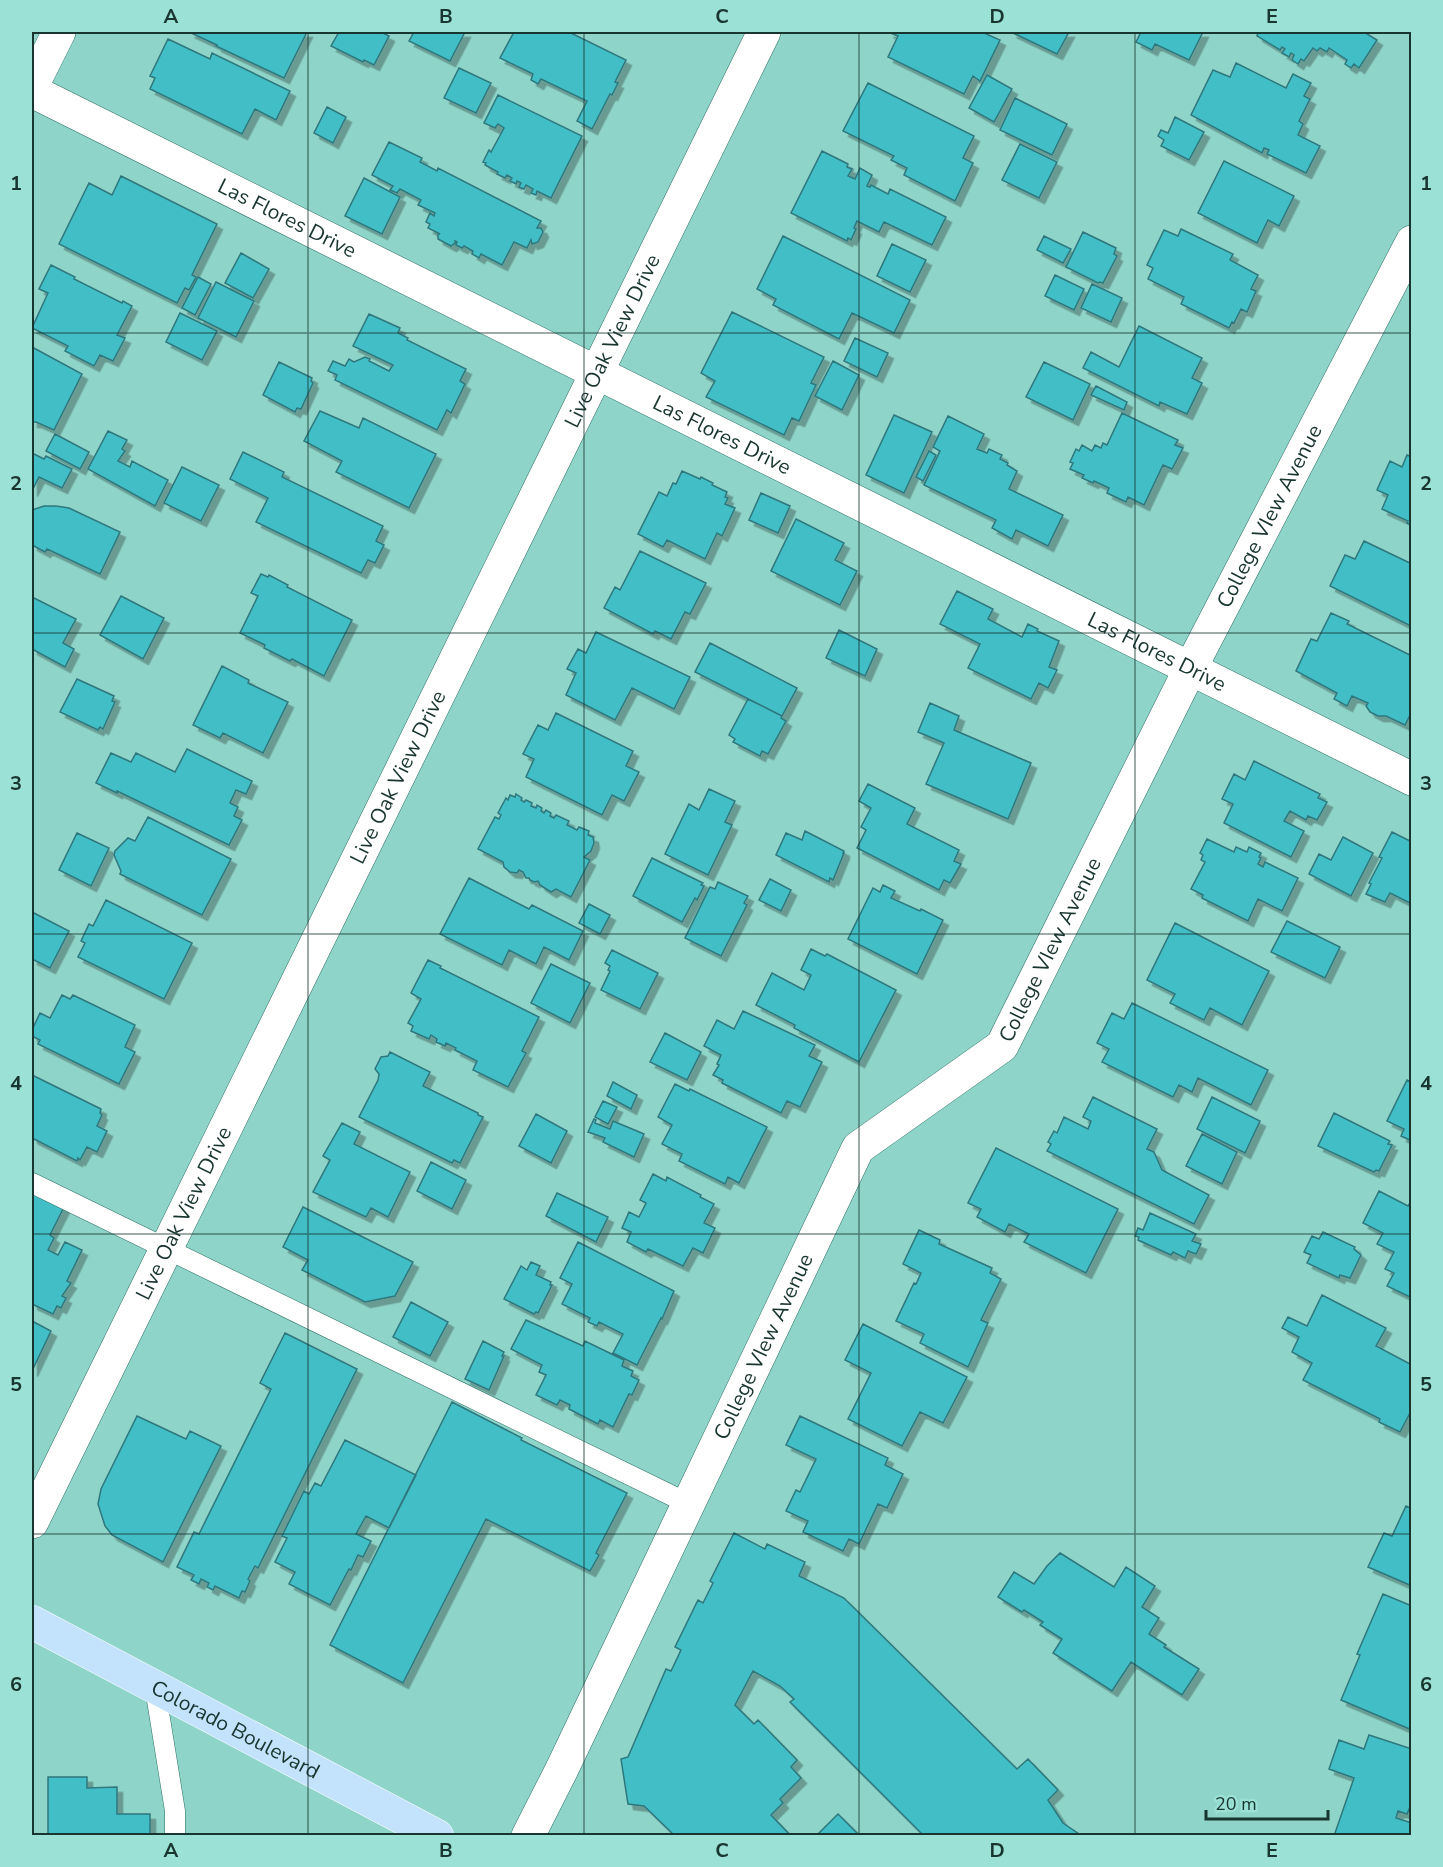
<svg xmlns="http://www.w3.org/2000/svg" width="1443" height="1867" viewBox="0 0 1443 1867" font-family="'Nunito Sans',sans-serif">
	<defs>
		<filter id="shadow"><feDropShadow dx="5.5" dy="5.5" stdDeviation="0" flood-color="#0004"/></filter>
	</defs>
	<rect width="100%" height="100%" fill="#8fd4c8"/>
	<path fill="#42bec7" stroke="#2e777c" stroke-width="1.5" filter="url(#shadow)" d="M189,32h118l-23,46 -68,-32 1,-1z
		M339,32h42l8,4 -15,29 -10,-5 -1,2 -32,-16z
		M407,32h58l-15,29 -41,-20 4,-7z
		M514,32h55l57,28 -11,22 3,1 -6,12 -2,-1 -18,35 -15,-8 10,-20 -46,-22 -3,5 -7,-4 2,-6 -33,-16z
		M888,32h94l18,8 -20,41 -7,-5 -9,18 -76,-37 10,-21z
		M1011,32h58l-12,22z
		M1141,32h62l-14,28 -34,-16 -3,6 -16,-8z
		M1258,32h106l13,8 -18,28 -5,-4 -3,4 -6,-4 2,-4 -18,-12 -2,4 -7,-4 -3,3 -4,-3 -9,13 -3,-2 -3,5 -6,-4 2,-5 -3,-2 -2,4 -7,-4 3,-4 -3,-2 -2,3 -23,-14z
		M168,39l42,20 2,-6 78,38 -14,29 -21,-11 -13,25 -92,-45 5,-11 -5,-2z
		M1236,63l50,25 7,-14 18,9 -7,13 6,3 -11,22 4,3 -5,11 22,11 -14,27 -39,-19 2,-4 -5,-2 -2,5 -71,-38 22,-45 17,7z
		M459,68l32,15 -15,30 -32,-15z
		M987,75l25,14 -18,33 -25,-14z
		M868,83l106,53 -11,22 10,5 -18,38 -51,-26 3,-7 -16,-8 3,-4 -51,-25z
		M498,95l84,41 -31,62 -14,-7 -1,4 -5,-2 2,-4 -7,-4 -2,4 -5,-2 2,-4 -4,-2 -1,3 -6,-3 2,-3 -5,-3 -2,3 -8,-4 1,-2 -13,-7 1,-2 -3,-1 6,-12 2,2 13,-24 -6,-4 -3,4 -11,-5z
		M1015,98l52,26 -15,31 -52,-25z
		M327,107l19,10 -13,26 -19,-10z
		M1175,117l29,15 -15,28 -28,-14 3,-6 -6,-4 3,-6 7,3z
		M389,142l33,16 -2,4 17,9 1,-3 103,53 -4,7h4l2,4 -5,10 -6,2 -1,-4 -4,8 -13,-6 -12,23 -21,-11 -2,4 -7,-4 1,-3 -9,-5 -2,2 -6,-3 1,-3 -2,-1v2l-4,3 -13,-7v-5h2l-12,-6 2,-4 -4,-2 4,-9 4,3 1,-3 -17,-8 3,-5 -21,-11 -3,4 -7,-3 3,-4 -21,-11z
		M1020,144l37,18 -18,36 -37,-18z
		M822,151l26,13 -1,3 5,2 -4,7 7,3 5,-11 12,7 -5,11 3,1 1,-2 17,9 2,-5 56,28 -14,28 -48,-23 -5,10 -22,-11 -3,7 2,1 -5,11 -3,-2 -1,3 -56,-28z
		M1224,161l70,35 -15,30 -11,-6 -11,23 -59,-30z
		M121,176l96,48 -25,51 4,2 -7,13 -4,-2 -8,15 -118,-59 30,-61 23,12z
		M364,178l36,19 -18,37 -37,-18z
		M1181,229l52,25 -3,6 28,15 -7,14 5,2 -9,21 -6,-3 -7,14 -2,-1 -3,6 -48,-24 3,-7 -36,-18 5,-11 -6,-3 17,-35 14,6z
		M1083,232l33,16 -2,6 3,2 -14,27 -3,-1 -2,1 -32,-16z
		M783,236l127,64 -16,33 -42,-20 -13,26 -66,-34 3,-6 -19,-10z
		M1044,236l27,13 -8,14 -26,-13z
		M892,244l34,16 -16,32 -33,-16z
		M241,253l28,16 -16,29 -28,-15z
		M51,265l24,12 -1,2 48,24 1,-2 9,5 -15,29 8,3 -12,23 -13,-6 -6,11 -29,-15 3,-5 -36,-18 16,-35 -9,-4z
		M1055,275l29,14 -10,21 -29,-14z
		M198,277l13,7 -16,31 -13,-7z
		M216,282l38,19 -18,36 -38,-19z
		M1092,284l30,14 -11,24 -30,-14z
		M732,312l92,45 -13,26 5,2 -17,36 -7,-3 -8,17 -78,-38 9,-16 -14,-8z
		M180,313l37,18 -15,29 -36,-18z
		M369,314l31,14 -2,5 10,5 -1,2 59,29 -6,12 5,3 -14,29 -4,-3 -10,20 -102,-50 2,-5 -9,-4 5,-10 12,5 4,-7 5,3 11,-5 5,2 -1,2 20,10 4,-6 -40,-19z
		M1139,326l63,32 -10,20 10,5 -15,31 -27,-12 -1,4 -76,-38 8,-16 28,15z
		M855,338l33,15 -11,24 -33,-16z
		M32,347l50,27 -28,56 -18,-8h-4z
		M833,361l26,14 -17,35 -27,-14z
		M279,362l33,16 -1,3 2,2 -12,26 -4,-1 -2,4 -32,-17z
		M1044,362l46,22 -17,36 -47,-23z
		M1096,386l31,16 -3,8 -33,-15z
		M320,411l39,17 4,-10 73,36 -27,54 -73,-36 6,-11 -38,-20z
		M1122,413l56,27 -3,5 8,3 -11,21 -9,-4 -19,40 -16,-8 -2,5 -19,-9 2,-5 -15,-7 -1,2 -11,-5 2,-3 -14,-6 3,-6 -3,-1 6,-13 3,2 3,-6 10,6 3,-6 6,3 2,-5 4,2z
		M894,415l38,17 -28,61 -38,-18z
		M948,416l36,18 -7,15 10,4 2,-4 13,6 -2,4 8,4 -1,2 10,6 -8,18 54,26 -15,31 -32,-16 -4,9 -20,-11 4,-8 -72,-35 16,-34 -7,-4z
		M108,431l19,9 -5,9 3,2 -7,10 12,6 2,-6 36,19 -13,26 -67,-37z
		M55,434l34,18 -9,17 -34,-18z
		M929,451l7,4 -13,26 -7,-4z
		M243,452l41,20 -2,5 101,49 -7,15 8,4 -9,18 -7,-3 -7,13 -105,-51 12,-24 -38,-19z
		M32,453l12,6 2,-3 26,13 -10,19 -23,-11 -7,14z
		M1407,455l5,2v68l-5,-2 1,-2 -26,-12 6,-14 -11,-5 13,-29 12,6z
		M182,467l37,18 -18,36 -37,-18z
		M682,471l18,8 1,-2 12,6 -1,2 15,7 -2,5 3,1 -3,6 10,4 -13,28 -5,-3 -12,26 -38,-19 -4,7 -25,-13 21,-42 8,4 6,-13 3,1z
		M761,493l29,13 -12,27 -29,-13z
		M44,506h12l13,2 51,24 -20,42 -53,-25 -2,3 -13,-7v-35z
		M796,519l48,24 -9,17 22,11 -17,34 -69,-34z
		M1364,541l48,23 -1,62 -81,-40 15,-31 10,4z
		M640,551l66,32 -16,31 -5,-2 -14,27 -16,-8 -2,3 -49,-26 11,-21 5,3z
		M261,574l7,3 1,-2 19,10 -1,2 65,33 -28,56 -32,-17 -2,2 -26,-13 1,-3 -25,-12 18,-37 -7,-3z
		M957,591l36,18 -5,10 34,18 6,-13 10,5 -1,2 22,10 -10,26 8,3 -9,18 -9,-5 -8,16 -63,-31 12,-24 -40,-20z
		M121,596l43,22 -21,41 -43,-24z
		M32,597l44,22 -13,24 11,6 -9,18 -33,-18z
		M1331,613l18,8 -2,3 65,32v55l-7,14 -19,-9h-8l-8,-4 -4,-6 2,-3 -16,-7 -5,10 -13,-7 3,-6 -41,-22 15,-32 6,2z
		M839,630l38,19 -12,27 -39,-18z
		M596,632l94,45 -16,32 -42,-21 -17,32 -49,-25 10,-22 -9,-4 11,-20 8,4z
		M710,643l87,45 -15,28 -87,-44z
		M222,666l27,14 -1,3 40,19 -25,51 -40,-20 -3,5 -27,-13z
		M77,679l37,17 -2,5 3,1 -12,27 -3,-2 -2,3 -38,-18z
		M748,699l34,17 -1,2 5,3 -18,33 -6,-3 -2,5 -27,-14 2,-3 -6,-4z
		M930,703l29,13 -5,14 77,33 -23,56 -82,-35 18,-41 -26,-11z
		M556,713l77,38 -7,15 13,6 -15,29 -12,-6 -10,20 -76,-38 8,-18 -11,-5 15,-29 10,5z
		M187,749l65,32 -6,13 -10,-4 -6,13 8,4 -4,9 8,4 -13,25 -112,-54v2l-21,-10 15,-30 20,9 5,-9 39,19z
		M1254,761l66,33 -2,4 9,4 -10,18 -9,-4 -2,4 -16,-9 -6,10 20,10 -13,26 -67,-34 9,-19 -11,-5 12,-25 11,6z
		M868,784l47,24 -8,16 52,26 -5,11 7,3 -11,19 -6,-3 -5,10 -82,-42 9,-18 -5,-3 10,-19 -12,-7z
		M709,789l26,12 -10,21 7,3 -24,50 -43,-21 24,-50 10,6z
		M516,794l6,4 -1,2 3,2 2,-2 6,3 -1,3 5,2 1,-3 5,3 -1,3 3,2 2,-3 5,3 -1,3 4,2 2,-3 13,6 -2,4 10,5 2,-3 10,4 -1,4 5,2 1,6 -3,8 -7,6 6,3 -19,37 -15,-8 -5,3 -11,-7 -2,-4 -4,1 -4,-2 -1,-2h-3l-3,-6 -4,-2 -2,3 -7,-1 -6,-5 -1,-5 -25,-13 17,-32 4,2 2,-4 -3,-2 8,-15 2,2 2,-5 5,2z
		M148,817l83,42 -29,56 -82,-41 1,-3 -7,-16 1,-4 13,-13 7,3z
		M805,831l39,20 -1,2h1l-11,27 -3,-2 -1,4 -53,-27 10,-22 16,7z
		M1392,832l20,10v62l-22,-11 -5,9 -19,-8 5,-10 -2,-1 13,-25 -3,-1z
		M77,833l32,15 -18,38 -32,-16z
		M1343,837l30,16 -22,43 -42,-22 10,-20 12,6z
		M1207,839l27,13 2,-5 11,5 2,-5 12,6 -2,4 2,1 -3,6 5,3 2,-5 33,16 -16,33 -24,-12 -10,22 -46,-23 1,-3 -12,-6 14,-27 -4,-2 2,-5 -3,-2z
		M652,858l51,25 -2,2 3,1 -7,14 -2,-2 -13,24 -49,-26z
		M469,878l60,31 3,-4 51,26 -14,29 -25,-13 -8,17 -27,-14 -7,15 -62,-31z
		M770,879l21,11 -10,21 -22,-11z
		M718,882l30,14 -4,7 3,2 -26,51 -36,-18 25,-51 5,2z
		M883,885l12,6 -4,7 29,13 1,-2 22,11 -26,54 -69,-35 25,-51 7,4z
		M106,900l86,43 -28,56 -86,-42 7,-14 -4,-2 8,-17 4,2z
		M589,904l21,11 -10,19 -21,-11z
		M32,912l37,19 -19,37 -18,-9z
		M1287,921l53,26 -15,31 -54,-26z
		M1175,923l94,48 -27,54 -32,-17 -6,12 -34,-17 5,-9 -28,-14z
		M811,949l14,7 2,-2 69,36 -37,72 -65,-34 1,-3 -39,-20 16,-32 32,17 7,-15 -10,-5z
		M612,950l46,23 -18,36 -39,-19 9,-19 -2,-1 2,-4 -5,-3z
		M428,960l13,6 -1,2 99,49 -17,34 4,2 -18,34 -35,-17 4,-9 -22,-11 1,-2 -10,-5 -1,3 -9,-4 1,-3 -6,-4 -2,4 -18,-8 2,-5 -5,-3 13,-24 -10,-6z
		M551,964l39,19 -20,40 -39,-20z
		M62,995l8,4 3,-4 62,30 -10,22 10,5 -16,32 -81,-40 2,-4 -8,-4v-6l8,-17 10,5z
		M1132,1003l136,67 -17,35 -53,-27 -6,14 -13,-7 -6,12 -71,-35 7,-13 -12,-6 15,-30 12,6z
		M743,1011l72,34 -6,11 13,6 -22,45 -13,-6 -6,12 -59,-30 1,-3 -10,-5 6,-10 -2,-1 4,-9 -17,-9 13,-26 17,9z
		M665,1033l36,19 -14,28 -37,-18z
		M390,1052l40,20 -7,14 55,27v2l5,2 -23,46 -6,-3 -2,3 -93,-46 19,-37 1,-6 -4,-5 6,-12 7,-1z
		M32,1075l69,34 -1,4 2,2 -5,11 10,5 -10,21 -10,-5 -7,13 -2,-2 -1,3 -45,-23z
		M1407,1080l5,3v58l-11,-5 3,-7 -17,-8z
		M613,1082l24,13 -6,14 -24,-13z
		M675,1084l14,7 1,-2 77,38 -28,56 -11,-6 -3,7 -46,-23 3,-7 -20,-10 10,-19 -14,-8z
		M1093,1097l64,32 -10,20 7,3 8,18 47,25 -15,29 -147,-73 4,-7 -3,-2 6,-11 3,2 7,-16 24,12 3,-8 -8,-4z
		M1212,1097l48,24 -15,32 -48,-24z
		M603,1101l14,6 -9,17 -13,-7z
		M1334,1113l56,28 -2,3 4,1 -13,26 -3,-1 -2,2 -56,-26z
		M536,1114l31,17 -16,32 -32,-17z
		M594,1119l2,1 -1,3 15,6 3,-8 31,13 -10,23 -31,-15 2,-4 -17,-6z
		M342,1123l18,9 -6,12 56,28 -22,45 -17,-9 -5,9 -53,-25 17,-32 -7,-4z
		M1202,1134l35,18 -15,32 -36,-18z
		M996,1148l122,61 -32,64 -62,-31 5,-8 -20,-10 -4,8 -28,-15 4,-8 -13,-6z
		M431,1162l35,18 -14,29 -35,-18z
		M653,1174l13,7 1,-4 34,18 -1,2 14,7 -10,19 11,5 -12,25 -10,-5 -10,18 -35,-17 -2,3 -19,-10 4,-10 -9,-4 7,-16 10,5 7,-14 -6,-3z
		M32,1188l33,17 -15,30 4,3 -6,12 10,5 7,-13 17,8 -15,31 4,2 -9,13 4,2 -5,10 -4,-2 -4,8 -21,-10z
		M1379,1191l29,15 2,-3h2v95l-25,-12 7,-13 -9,-4 9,-17 -17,-8 6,-11 -20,-10z
		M557,1193l51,24 -12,25 -50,-26z
		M303,1207l110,55 -18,34 -30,6 -63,-32 6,-10 -25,-13z
		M1150,1213l46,21 -4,7 9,3 -5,10 -8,-3 -3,7 -12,-6 -2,3 -33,-15 1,-3 -4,-1 3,-8 5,2z
		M919,1230l21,10 -1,4 53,24 -2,5 11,6 -20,41 7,3 -20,44 -48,-24 4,-9 -28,-13 18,-38 2,1 5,-11 -18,-9z
		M1323,1232l32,15 -1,2 7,6 -11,23 -10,-3 -1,3 -32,-15 4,-8 -7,-3 8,-16 7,3z
		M578,1242l96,49 -12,28 -1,-1 -24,47 -24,-12 10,-19 -24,-12 -2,4 -9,-4 2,-4 -28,-14 10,-20 -12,-6z
		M531,1262l9,4 -4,9 15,7 -1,3h2l-14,28 -2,-1 -2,2 -30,-15 17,-33 6,4z
		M1322,1295l64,33 -10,18 36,19v44l-12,23 -21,-10 1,-3 -77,-39 9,-17 -20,-11 7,-15 -17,-9 6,-11 19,9z
		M411,1302l37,20 -18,34 -37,-19z
		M526,1320l57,26 2,-5 39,19 -2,6 11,5 -2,5 8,4 -7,15 -3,-1 -16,33 -13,-7 -2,4 -29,-15 1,-4 -10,-5 -3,5 -21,-10 10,-20 -7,-3 3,-7 -31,-16z
		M32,1321l19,10 -19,40z
		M863,1324l104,53 -24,46 -23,-11 -18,34 -54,-27 23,-46 -26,-13z
		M285,1333l72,36 -99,199 -3,-2 -7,13 2,2 -5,11 -3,-1 -3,7 -24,-12 -2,4 -6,-3 2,-4 -8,-4 -2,5 -8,-4 3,-5 -17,-8 17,-35 5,2 72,-145 -11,-6z
		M483,1341l21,11 -2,4h2l-15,34 -24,-11z
		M452,1402l70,36 -1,2 106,53 -31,60 3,2 -9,16 -104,-52 -83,164 -73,-38z
		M137,1416l49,23 4,-8 31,15 -58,116 -51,-27 -7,-9 -7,-22 3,-15z
		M800,1416l88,42 -3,7 18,9 -16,34 -9,-4 -19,40 -10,-5 -6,12 -40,-19 5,-11 -22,-10 10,-21 4,2 16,-33 -30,-14z
		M345,1440l71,35 -27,53 -23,-12 -10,18 15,7 -8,16 -5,-2 -7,15 -2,-1 -19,36 -41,-21 6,-12 -20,-10 12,-24 -5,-2 22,-45 5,3 6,-11 6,3z
		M1406,1506l6,3v77l-44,-19 16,-34 8,3z
		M734,1533l31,16 2,-5 38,18 -6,14 45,22 173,171 11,-10 30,31 -10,10 15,23 19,13h-158l-134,-134 4,-3 -14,-13 -27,-15 -18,34 19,19 4,-4 39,40 -6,7 10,11 -21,21 3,4 -12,12 20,21h-116l-31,-30 -16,-2 -7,-45 7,-2 38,-88 5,2 10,-21 -6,-3 23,-47 5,3 10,-20 -3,-2z
		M1060,1553l54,34 12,-20 29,19 -13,21 17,11 -10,16 17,11 -2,2 35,22 -17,26 -51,-33 -19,29 -59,-38 9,-14 -22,-14 3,-3 -19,-12 -2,2 -24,-15 16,-25 20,12 13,-18z
		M1383,1594l29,12v124l-71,-30 19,-45 -3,-1z
		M1369,1735l43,14v53l-5,12 -9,-3 -2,7 16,5v13h-78l20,-58 -25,-9 10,-29 25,9z
		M48,1777h39v11l30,-1v27h33v22h-102z
		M838,1814l22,22h-44z"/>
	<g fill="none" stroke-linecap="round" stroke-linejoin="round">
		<g stroke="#2b7166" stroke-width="21">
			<path id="lane" d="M32,1183l657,321
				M155,1688l20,123v25"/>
		</g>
		<g stroke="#2b7166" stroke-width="34">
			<g id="street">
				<path d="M32,86l27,-54"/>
				<path id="s1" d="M32,91l1380,688"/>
				<path id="s2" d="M32,1522l732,-1490"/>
				<path id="s3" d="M528,1836l34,-67 296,-621 144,-102 188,-377 222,-427"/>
			</g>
		</g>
		<g stroke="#fff" stroke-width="34">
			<g id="primary">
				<path id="s4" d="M32,1622l405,214"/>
			</g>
		</g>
		<use href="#lane" stroke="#fff" stroke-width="20"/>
		<use href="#street" stroke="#fff" stroke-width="33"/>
		<use href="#primary" stroke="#c3e3fc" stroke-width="33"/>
	</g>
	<path fill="none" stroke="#183530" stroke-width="1.5" stroke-opacity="0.55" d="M308,32v1804M584,32v1804M859,32v1804M1135,32v1804M32,333h1380M32,633h1380M32,934h1380M32,1234h1380M32,1534h1380"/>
	<g text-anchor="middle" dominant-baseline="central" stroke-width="4.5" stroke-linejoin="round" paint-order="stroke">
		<g font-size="21" fill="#183530" stroke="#9ce1d5">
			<text stroke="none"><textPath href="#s1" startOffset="285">Las Flores Drive</textPath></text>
			<text stroke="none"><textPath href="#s2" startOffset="1316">Live Oak View Drive</textPath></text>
			<text stroke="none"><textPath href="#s1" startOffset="771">Las Flores Drive</textPath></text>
			<text stroke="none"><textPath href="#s3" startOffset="1533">College VIew Avenue</textPath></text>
			<text stroke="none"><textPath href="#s1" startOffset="1257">Las Flores Drive</textPath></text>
			<text stroke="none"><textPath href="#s2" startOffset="830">Live Oak View Drive</textPath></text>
			<text stroke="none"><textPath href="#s3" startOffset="1047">College VIew Avenue</textPath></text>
			<text stroke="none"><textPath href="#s2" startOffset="344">Live Oak View Drive</textPath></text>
			<text stroke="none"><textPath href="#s3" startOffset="543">College VIew Avenue</textPath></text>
			<text stroke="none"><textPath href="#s4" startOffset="230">Colorado Boulevard</textPath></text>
		</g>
	</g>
	<rect width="1443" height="1867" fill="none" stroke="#9ce1d5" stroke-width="66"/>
	<path d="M1206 1810v9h122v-9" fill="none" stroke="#183530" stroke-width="3"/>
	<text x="1215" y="1810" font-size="18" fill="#183530" stroke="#9ce1d5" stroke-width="4.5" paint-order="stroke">20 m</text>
	<rect x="33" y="33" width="1377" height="1801" fill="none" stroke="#183530" stroke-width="2"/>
	<g font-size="20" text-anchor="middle" font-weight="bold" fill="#183530">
		<text x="171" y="23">A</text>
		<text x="446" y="23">B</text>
		<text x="722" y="23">C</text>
		<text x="997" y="23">D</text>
		<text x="1272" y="23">E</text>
		<text x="16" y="190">1</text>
		<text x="1426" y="190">1</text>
		<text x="16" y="490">2</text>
		<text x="1426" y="490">2</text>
		<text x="16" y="790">3</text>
		<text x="1426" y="790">3</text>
		<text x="16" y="1090">4</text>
		<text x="1426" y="1090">4</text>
		<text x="16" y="1391">5</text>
		<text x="1426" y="1391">5</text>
		<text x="16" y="1691">6</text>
		<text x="1426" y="1691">6</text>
		<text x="171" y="1857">A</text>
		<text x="446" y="1857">B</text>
		<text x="722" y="1857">C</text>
		<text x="997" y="1857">D</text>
		<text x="1272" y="1857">E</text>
	</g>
</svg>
